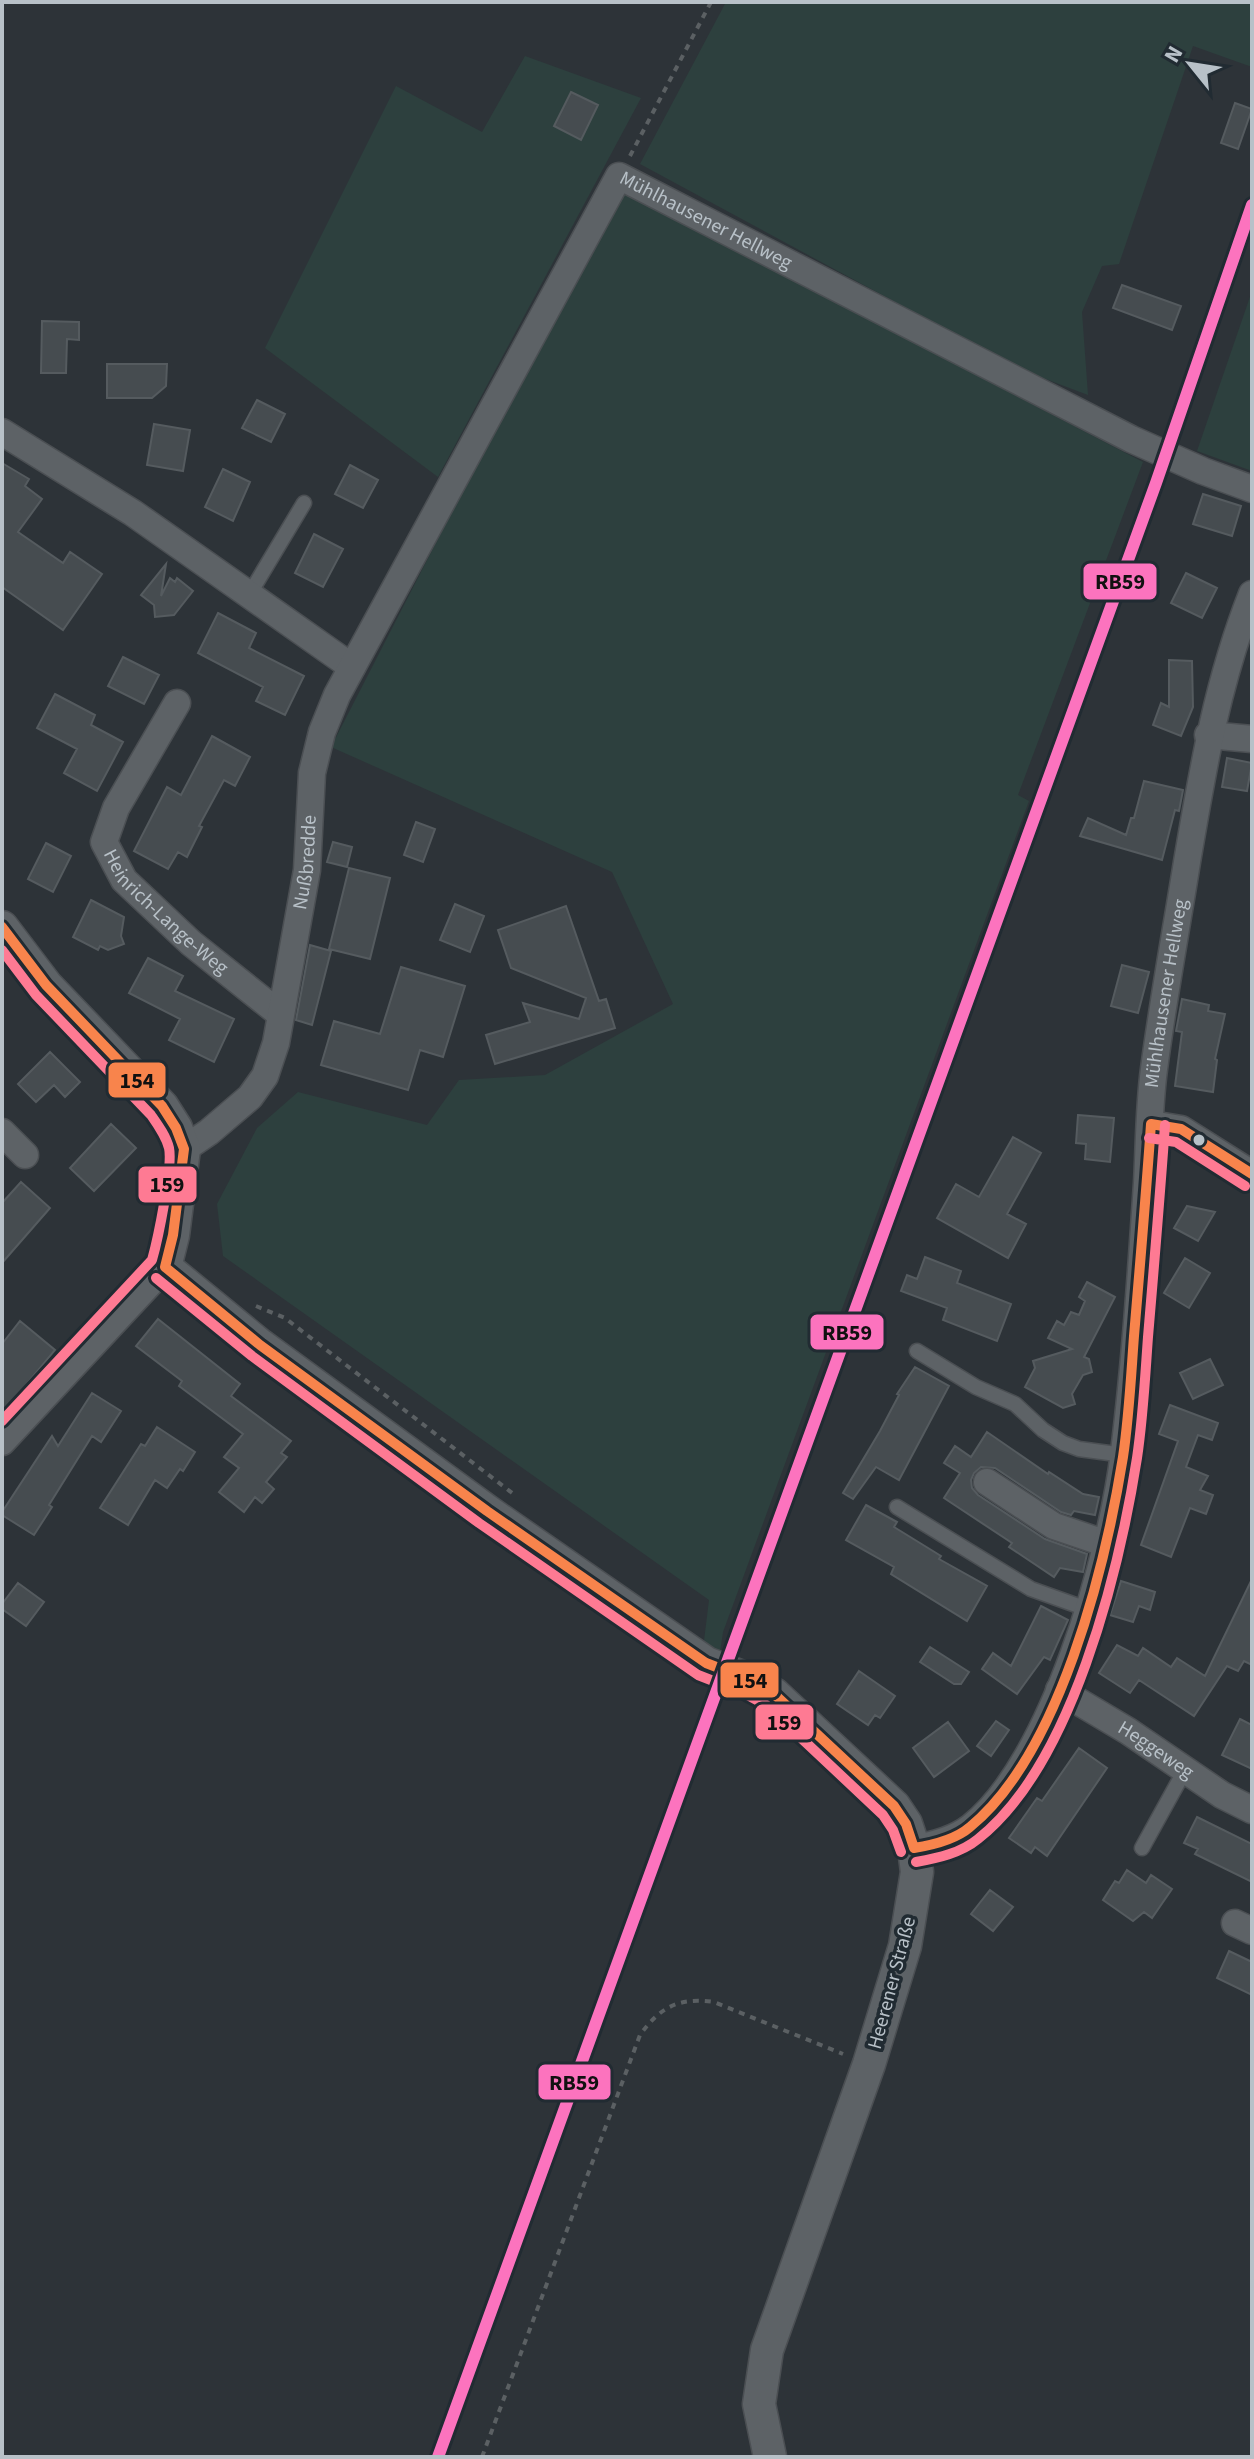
<svg xmlns="http://www.w3.org/2000/svg" width="1254" height="2459" viewBox="0 0 1254 2459" font-family="'Source Sans 3',sans-serif">
	<rect width="100%" height="100%" fill="#2d3338"/>
	<path fill="#2d403e" d="M726,2h526v65l-59,-21 -74,218 -17,2 -20,46 6,83 -69,-26 -379,-205z
		M525,56l116,42 -203,379 -173,-129 131,-262 86,46z
		M623,191l520,271 -125,333 11,6 -306,831 -4,27 -16,-10 6,-49 -486,-344 -6,-52 40,-76 41,-36 129,33 32,-45 86,-5 128,-71 -61,-132 -281,-125 130,-253z
		M1252,291v180l-55,-20z"/>
	<path fill="#464c50" stroke="#555b5f" stroke-width="2" d="M571,92l27,13 -17,35 -27,-14z
		M1235,103l17,6 -14,40 -17,-6z
		M1122,285l59,21 -9,24 -59,-22z
		M42,321l37,1v18l-12,-1 -1,34h-25z
		M107,364h60l-1,22 -14,12h-45z
		M257,400l28,14 -14,28 -29,-14z
		M154,424l36,6 -7,41 -36,-6z
		M2,463l27,16 -4,7 17,13 -24,33 45,31 7,-11 32,22 -39,56 -61,-43z
		M350,465l28,15 -15,28 -28,-14z
		M223,469l27,13 -17,39 -28,-14z
		M1203,494l38,12 -9,30 -39,-12z
		M314,534l29,15 -20,38 -28,-14z
		M166,564l-5,32 9,-18 5,4 2,-4 16,13 -19,24 -19,2 -1,-12 -13,-10z
		M1186,573l31,15 -15,30 -31,-15z
		M218,613l38,20 -7,15 55,28 -19,39 -29,-14 7,-14 -65,-34z
		M123,657l36,18 -15,29 -36,-18z
		M1169,660l23,1 1,46 -12,29 -28,-11 8,-22 8,4z
		M55,694l40,21 -4,10 32,17 -26,49 -33,-18 13,-24 -40,-21z
		M212,736l38,21 -15,29 -11,-6 -25,46 3,1 -15,30 -9,-5 -10,17 -34,-18 33,-64 14,8z
		M1227,758l25,5 -5,28 -25,-4z
		M1144,781l39,9 -4,21 -4,-1 -13,50 -82,-24 8,-18 38,17 5,-17h3z
		M416,822l19,7 -12,33 -19,-7z
		M333,842l19,5 -5,20 -20,-5z
		M46,843l25,13 -18,36 -25,-13z
		M349,868l41,10 -20,81 -41,-10z
		M91,900l33,17 -3,19 3,8 -16,6 -8,-4 -2,4 -25,-13z
		M455,904l29,12 -14,36 -30,-12z
		M566,906l33,95 7,-2 9,29 -120,36 -9,-29 44,-13 -7,-19 56,16 7,-21 -75,-30 -13,-38z
		M310,945l21,6 -19,74 -16,-5z
		M148,958l35,18 -8,15 59,28 -20,43 -45,-22 11,-21 -51,-26z
		M1122,965l27,7 -11,41 -27,-7z
		M401,967l64,19 -22,71 -23,-7 -12,40 -87,-25 13,-44 46,13z
		M1182,999l27,6 -1,6 17,3 -10,45 2,1 -4,32 -38,-6 7,-54 -6,-1z
		M50,1052l30,30 -15,15 -11,-12 -18,17 -18,-18z
		M1078,1115l36,3 -4,44 -25,-3 1,-15 -10,-1z
		M111,1124l25,24 -42,43 -24,-23z
		M1013,1137l28,16 -34,61 19,10 -18,34 -71,-40 19,-34 23,13z
		M21,1182l29,26 -48,55v-60z
		M1187,1206l28,6 -17,29 -24,-13z
		M925,1257l36,14 -4,12 54,21 -14,37 -54,-21 4,-12 -46,-17 6,-16 10,4z
		M1185,1258l25,15 -21,35 -25,-15z
		M1087,1282l28,15 -31,60 5,2 3,13 -9,3 -11,19 3,10 -12,4 -38,-21 10,-19 -2,-7 39,-12 -24,-11 9,-17 7,4 7,-13 8,3 6,-14 -6,-4z
		M158,1319l82,65 -9,12 60,45 -10,12 6,4 -21,25 8,7 -12,14 -7,-6 -11,15 -25,-20 20,-24 -15,-11 19,-23 -64,-48 3,-5 -46,-35z
		M20,1321l35,29 -53,64v-70z
		M1210,1359l13,26 -30,14 -13,-26z
		M915,1367l34,19 -50,94 -23,-13 -23,32 -10,-6 37,-62 19,-36 -2,-1z
		M92,1393l29,18 -20,31 -9,-6 -43,69 3,2 -18,28 -32,-20v-3l50,-76 6,10z
		M1170,1405l48,18 -6,17 -14,-5 -12,32 22,9 -8,14 13,5 -7,19 -16,-6 -19,49 -30,-12 37,-104 -19,-7z
		M157,1427l38,25 -12,19 -3,-2 -13,19 -12,-8 -27,45 -28,-17 41,-64 4,2z
		M987,1432l61,42 1,-2 34,22 16,3 -4,18 -21,-4 -3,4 -10,-3 -66,-44 -14,-1 -7,6 -3,7 1,8 6,7 67,44 42,15 -4,18 -23,-4 -6,9 -45,-30 3,-4 -68,-45 16,-25 -16,-10 11,-17 16,11z
		M866,1505l31,17 -3,5 47,29 -2,3 48,27 -20,35 -76,-47 3,-7 -48,-27z
		M1252,1579v86l-8,-4 -6,10 -11,-5 -33,50 -55,-36 -9,13 -31,-20 18,-28 21,11 5,-8 28,19 6,-9 28,18z
		M1121,1581l34,11 -5,18 -11,-4 -6,16 -23,-7z
		M18,1583l26,19 -18,24 -24,-17v-5z
		M1041,1606l27,14 -18,40 -6,-3 -27,37 -35,-25 11,-16 18,13z
		M930,1647l39,25 -8,12h-7l-34,-22z
		M859,1671l36,25 -15,22 -5,-3 -7,10 -31,-21z
		M1240,1719l12,6v44l-30,-14z
		M996,1721l13,9 -18,26 -14,-10z
		M948,1722l21,29 -35,26 -21,-29z
		M1079,1748l28,20 -60,88 -12,-9 -4,6 -22,-15 28,-40 5,3z
		M1197,1817l55,27v38l-57,-28 3,-5 -14,-6z
		M1127,1870l19,13 5,-8 21,14 -20,29 -8,-6 -11,9 -30,-21 12,-19 4,2z
		M990,1890l23,17 -20,24 -22,-17z
		M1229,1951l23,11v33l-35,-17z"/>
	<g fill="none" stroke-linecap="round" stroke-linejoin="round">
		<g stroke="#4b4f53" stroke-width="17">
			<path id="service" d="M249,595l55,-92
				M917,1351l59,36 39,17 28,26 20,13 16,6 45,6
				M897,1507l134,82 56,20
				M1142,1848l43,-78"/>
		</g>
		<g stroke="#4b4f53" stroke-width="29">
			<g id="minor">
				<path d="M2,432l131,81 219,154"/>
				<path id="s1" d="M177,703l-61,105 -12,34 20,38 67,63 89,71"/>
				<path d="M1208,735l44,4"/>
				<path d="M1151,1124l30,5 71,45"/>
				<path d="M2,1132l23,23"/>
				<path id="s2" d="M184,1149l25,-17 41,-35 15,-21 11,-33 31,-173 5,-97 10,-41 15,-37 282,-519 512,263 72,32 49,18"/>
				<path d="M2,1442l163,-175"/>
				<path d="M987,1482l67,44 53,18"/>
				<path id="s3" d="M1059,1690l69,41 94,64 30,15"/>
				<path id="s4" d="M914,1848c20,-3 40,-8 57,-21 82,-64 141,-273 153,-375 11,-89 17,-179 23,-269 2,-38 2,-77 7,-114 9,-69 22,-138 33,-207 16,-94 30,-179 65,-268"/>
				<path d="M1235,1923l17,8"/>
			</g>
		</g>
		<g stroke="#4b4f53" stroke-width="35">
			<path id="tertiary" d="M2,927l44,58 116,121 14,22 8,21 -11,86 -8,32 95,78 227,166 219,152 44,17 24,14 120,112 12,18 8,24 3,24 -12,74 -36,118 -102,286 -8,54 11,53"/>
		</g>
		<path stroke="#5b6063" stroke-width="4" stroke-dasharray="6 6" stroke-linecap="butt" d="M630,156l81,-154
			M256,1306l29,12 231,178
			M482,2457l158,-422c20,-28 39,-38 74,-33l129,52"/>
		<use href="#service" stroke="#5d6266" stroke-width="14"/>
		<use href="#minor" stroke="#5d6266" stroke-width="26"/>
		<use href="#tertiary" stroke="#5d6266" stroke-width="32"/>
		<g stroke="#212b32" stroke-width="16">
			<path id="bus-1" d="M2,927l44,58 116,121 14,22 8,21 -11,86 -8,32
				M1151,1124l30,5 71,45
				M165,1267l95,78 227,166 219,152 44,17 24,14 120,112 12,18 8,24
				M914,1848c19,-3 41,-8 56,-21 90,-74 135,-259 153,-370 6,-40 8,-81 11,-121 6,-71 12,-141 17,-212"/>
		</g>
		<g stroke="#212b32" stroke-width="16">
			<path id="bus-2" d="M2,950l34,45 115,120c7,10 15,21 18,33 4,18 -11,91 -17,112l-150,161
				M1149,1138l27,4 69,44
				M156,1278l96,78 227,167 219,152 46,18 22,12 117,110 10,15 8,22
				M916,1862c22,-4 45,-9 62,-23 94,-74 141,-267 159,-381 6,-40 8,-80 11,-121 6,-71 12,-141 17,-212"/>
		</g>
		<use href="#bus-1" stroke="#f8844c" stroke-width="10"/>
		<use href="#bus-2" stroke="#fe7a93" stroke-width="10"/>
		<g stroke="#212b32" stroke-width="18">
			<path id="rail-1" d="M438,2457l718,-1974 96,-278"/>
		</g>
		<use href="#rail-1" stroke="#fc73be" stroke-width="12"/>
	</g>
	<circle fill="#b8c1c8" stroke="#212b32" stroke-width="3" cx="1199" cy="1140" r="7"/>
	<g text-anchor="middle" dominant-baseline="central" stroke-width="7" stroke-linejoin="round" paint-order="stroke">
		<g font-size="20" fill="#b8c1c8" stroke="#212b32">
			<text stroke="none"><textPath href="#s2" startOffset="1188">Mühlhausener Hellweg</textPath></text>
			<text stroke="none"><textPath href="#s2" startOffset="328">Nußbredde</textPath></text>
			<text stroke="none"><textPath href="#s1" startOffset="252">Heinrich-Lange-Weg</textPath></text>
			<text stroke="none"><textPath href="#s4" startOffset="934">Mühlhausener Hellweg</textPath></text>
			<text stroke="none"><textPath href="#s3" startOffset="114">Heggeweg</textPath></text>
			<text transform="translate(892 1983) rotate(-75)">Heerener Straße</text>
		</g>
	</g>
	<g stroke="#212b32" stroke-width="3">
		<rect x="1082" y="562" width="76" height="39" rx="8" fill="#fc73be"/>
		<rect x="107" y="1061" width="60" height="38" rx="8" fill="#f8844c"/>
		<rect x="137" y="1165" width="61" height="39" rx="8" fill="#fe7a93"/>
		<rect x="809" y="1313" width="76" height="38" rx="8" fill="#fc73be"/>
		<rect x="719" y="1661" width="61" height="38" rx="8" fill="#f8844c"/>
		<rect x="754" y="1703" width="61" height="38" rx="8" fill="#fe7a93"/>
		<rect x="537" y="2063" width="75" height="38" rx="8" fill="#fc73be"/>
	</g>
	<g font-size="22" text-anchor="middle" font-weight="bold" fill="#111">
		<text x="1120" y="589">RB59</text>
		<text x="137" y="1088">154</text>
		<text x="167" y="1192">159</text>
		<text x="847" y="1340">RB59</text>
		<text x="750" y="1688">154</text>
		<text x="784" y="1730">159</text>
		<text x="574" y="2090">RB59</text>
	</g>
	<rect width="1254" height="2459" fill="none" stroke="#b8c1c8" stroke-width="8"/>
	<g transform="translate(1190 64) rotate(300)" stroke="#212b32" stroke-width="6" paint-order="stroke">
	<path d="M0-6L14 30L0 20L-14 30Z" fill="#b8c1c8"/>
	<text y="-12" font-size="22" font-weight="bold" text-anchor="middle" fill="#b8c1c8">N</text>
	</g>
</svg>
